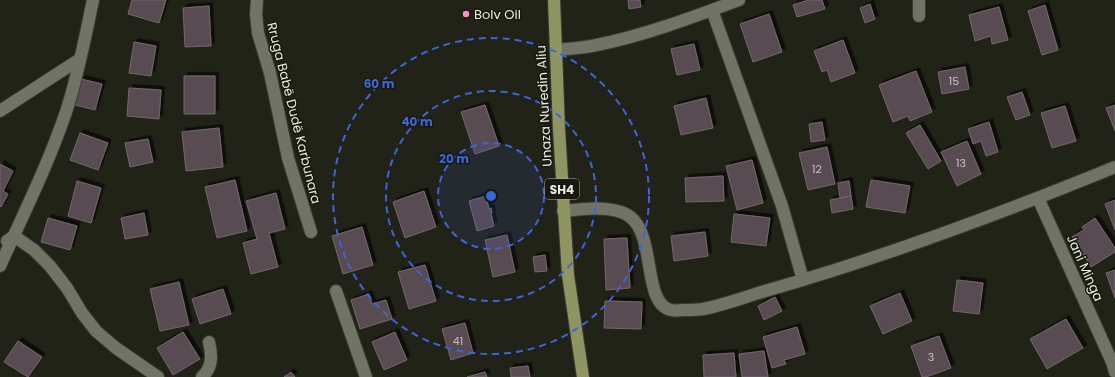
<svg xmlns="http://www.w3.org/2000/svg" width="1115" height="377" viewBox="0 0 1115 377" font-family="Poppins,sans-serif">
	<defs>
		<filter id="shadow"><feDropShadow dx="3.5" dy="-3.5" stdDeviation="0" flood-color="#0009"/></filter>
	</defs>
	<rect width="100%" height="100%" fill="#222318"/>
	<path fill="#594c51" stroke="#74666c" filter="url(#shadow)" d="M132,0h34l-7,23 -31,-9z
		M628,0h12l1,7 -12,2z
		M808,0h14l3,9 -28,8 -4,-12z
		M870,4l5,15 -10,4 -5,-15z
		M1045,5l13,45 -16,5 -14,-44z
		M209,6l2,40 -26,1 -2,-39z
		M999,7l9,33 -16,4 -1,-8 -16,5 -6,-26z
		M769,14l13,38 -29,10 -13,-38z
		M843,40l12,33 -24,9 -4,-12 -5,2 -8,-21z
		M134,42l22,4 -5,30 -22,-3z
		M694,44l6,26 -23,5 -6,-26z
		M965,67l4,22 -27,5 -4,-22z
		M916,71l16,41 -22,9 -2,-5 -15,6 -14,-37z
		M184,76h31v38h-31z
		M81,79l21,5 -7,26 -20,-5z
		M129,88l32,2 -2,29 -32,-3z
		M1022,92l8,23 -14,5 -9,-23z
		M706,98l7,30 -32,7 -7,-29z
		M485,105l14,41 -24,8 -14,-42z
		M1115,105v26l-9,-23z
		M1065,106l11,35 -24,7 -11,-35z
		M822,122l3,18 -14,2 -2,-18z
		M989,122l9,30 -12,4 -5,-15 -8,3 -5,-15z
		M920,125l21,36 -13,8 -22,-36z
		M219,128l4,39 -37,4 -4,-39z
		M80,133l28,10 -10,27 -28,-10z
		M148,139l5,23 -23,5 -5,-24z
		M967,141l14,33 -24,12 -16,-34z
		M827,147l8,37 -27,6 -9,-37z
		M752,160l11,43 -26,7 -11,-44z
		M0,164l13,7 -10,20 5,3 -7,13 -1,-1z
		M723,176l1,25 -38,1 -1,-24z
		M235,180l12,51 -30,7 -12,-51z
		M871,180l39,6 -5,27 -39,-6z
		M77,181l24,7 -10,35 -23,-7z
		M849,181l2,15 -11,2 -2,-15z
		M424,191l12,36 -31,11 -12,-36z
		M276,193l9,36 -16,4 9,34 -27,7 -8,-31 14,-4 -11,-38z
		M486,196l3,13 2,-1 1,5 -1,1 3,12 -17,5 -8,-30z
		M851,196l2,13 -21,4 -2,-13z
		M1115,200v30l-10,-26z
		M144,213l4,22 -23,4 -4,-21z
		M734,214l36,4 -4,28 -35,-4z
		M48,218l29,8 -7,24 -29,-8z
		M1095,218l20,30v4l-24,15 -19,-30 12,-7 -2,-3z
		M362,227l11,38 -30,9 -11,-38z
		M705,232l3,24 -34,5 -3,-25z
		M507,235l8,37 -22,5 -8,-37z
		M627,238l3,50 -24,2 -2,-51z
		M545,255l2,16 -12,1 -2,-15z
		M425,265l11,36 -27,8 -11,-37z
		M1115,270v28l-9,-25z
		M957,280l26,3 -4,31 -26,-3z
		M179,282l10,43 -29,6 -10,-42z
		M223,289l8,25 -31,10 -8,-25z
		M900,293l12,28 -29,13 -13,-28z
		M369,294l3,10 14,-4 6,19 -32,10 -9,-29z
		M775,297l7,14 -18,9 -6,-14z
		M605,301l37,1 -1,27 -37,-1z
		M1066,319l17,29 -36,21 -17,-30z
		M465,323l8,30 -22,7 -9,-31z
		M797,327l8,27 -21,6 2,4 -14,4 -9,-31z
		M183,332l17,27 -27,16 -16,-27z
		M395,332l12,28 -23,10 -12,-28z
		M939,336l12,32 -25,9h-4l-11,-31z
		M18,341l24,16 -14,20 -24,-15z
		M764,351l4,26h-26l-3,-23z
		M734,353l2,24h-32l-1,-22z
		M528,366l2,11h-19l-1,-9z
		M291,372l4,5h-11z
		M485,372l2,5h-20z"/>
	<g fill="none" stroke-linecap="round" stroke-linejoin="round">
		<g stroke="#3c3d35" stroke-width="14">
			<path id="minor" d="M257,0l-1,14 2,19 12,40 18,85 23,74
				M919,0v16
				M712,10l70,196 21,74
				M556,50c12,-1 24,-2 36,-4 51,-10 99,-28 147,-46
				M0,111l80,-52
				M1038,198l74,164 3,10
				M563,211c19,-2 40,-5 58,1 39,12 18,90 50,98 4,1 9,0 13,0 6,0 13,0 19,-1 21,-4 42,-12 62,-18 120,-34 235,-77 350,-124
				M7,241l7,-5 20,14 16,16 17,22 15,25 14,18 20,17 42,29
				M0,266c23,-51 48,-101 66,-154 12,-36 19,-74 27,-112
				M336,291l30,86
				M202,377c11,-10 10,-22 7,-35"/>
		</g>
		<g stroke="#3c3d35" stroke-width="14">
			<path id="major" d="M554,0l5,129 9,146 15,102"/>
		</g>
		<use href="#minor" stroke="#717366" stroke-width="12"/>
		<use href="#major" stroke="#8e9563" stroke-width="12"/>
	</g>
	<circle cx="491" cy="196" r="53" fill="#3c65da" fill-opacity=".12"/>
	<g fill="none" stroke="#3c65da" stroke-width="2" stroke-dasharray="7 5">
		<circle cx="491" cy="196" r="53"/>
		<circle cx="491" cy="196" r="105"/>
		<circle cx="491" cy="196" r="158"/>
	</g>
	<circle fill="#fc8fc1" stroke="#181a0f" stroke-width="1.5" cx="466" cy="14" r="4"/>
	<g text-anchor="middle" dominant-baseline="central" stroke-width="3" stroke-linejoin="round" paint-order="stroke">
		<g font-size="11" fill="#c5c2be">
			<text x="954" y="81">15</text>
			<text x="961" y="163">13</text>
			<text x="817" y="169">12</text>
			<text x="458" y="341">41</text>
			<text x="931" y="357">3</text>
		</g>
		<rect fill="#181a0f" stroke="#aaaca3" stroke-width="1" x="545" y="179" width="34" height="20" rx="3"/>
		<g font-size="12" font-weight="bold" fill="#e9eae3">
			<text x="562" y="189">SH4</text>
		</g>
		<g font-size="13" fill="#e9eae3" stroke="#181a0f" text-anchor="start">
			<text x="474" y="14">Bolv Oil</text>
		</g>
		<g font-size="13" fill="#e9eae3" stroke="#181a0f">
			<text transform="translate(544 106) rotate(-93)">Unaza Nuredin Aliu</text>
			<text transform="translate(294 113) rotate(76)">Rruga Babë Dudë Karbunara</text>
			<text transform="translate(1085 268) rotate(66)">Jani Minga</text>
		</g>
	</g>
	<circle cx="491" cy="196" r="6" fill="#3c65da" stroke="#181a0f" stroke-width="2"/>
	<g font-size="12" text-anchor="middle" font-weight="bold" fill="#3c65da" stroke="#181a0f" stroke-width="3" stroke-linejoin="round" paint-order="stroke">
		<text x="379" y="88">60 m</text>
		<text x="417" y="126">40 m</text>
		<text x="454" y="163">20 m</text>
	</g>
</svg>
